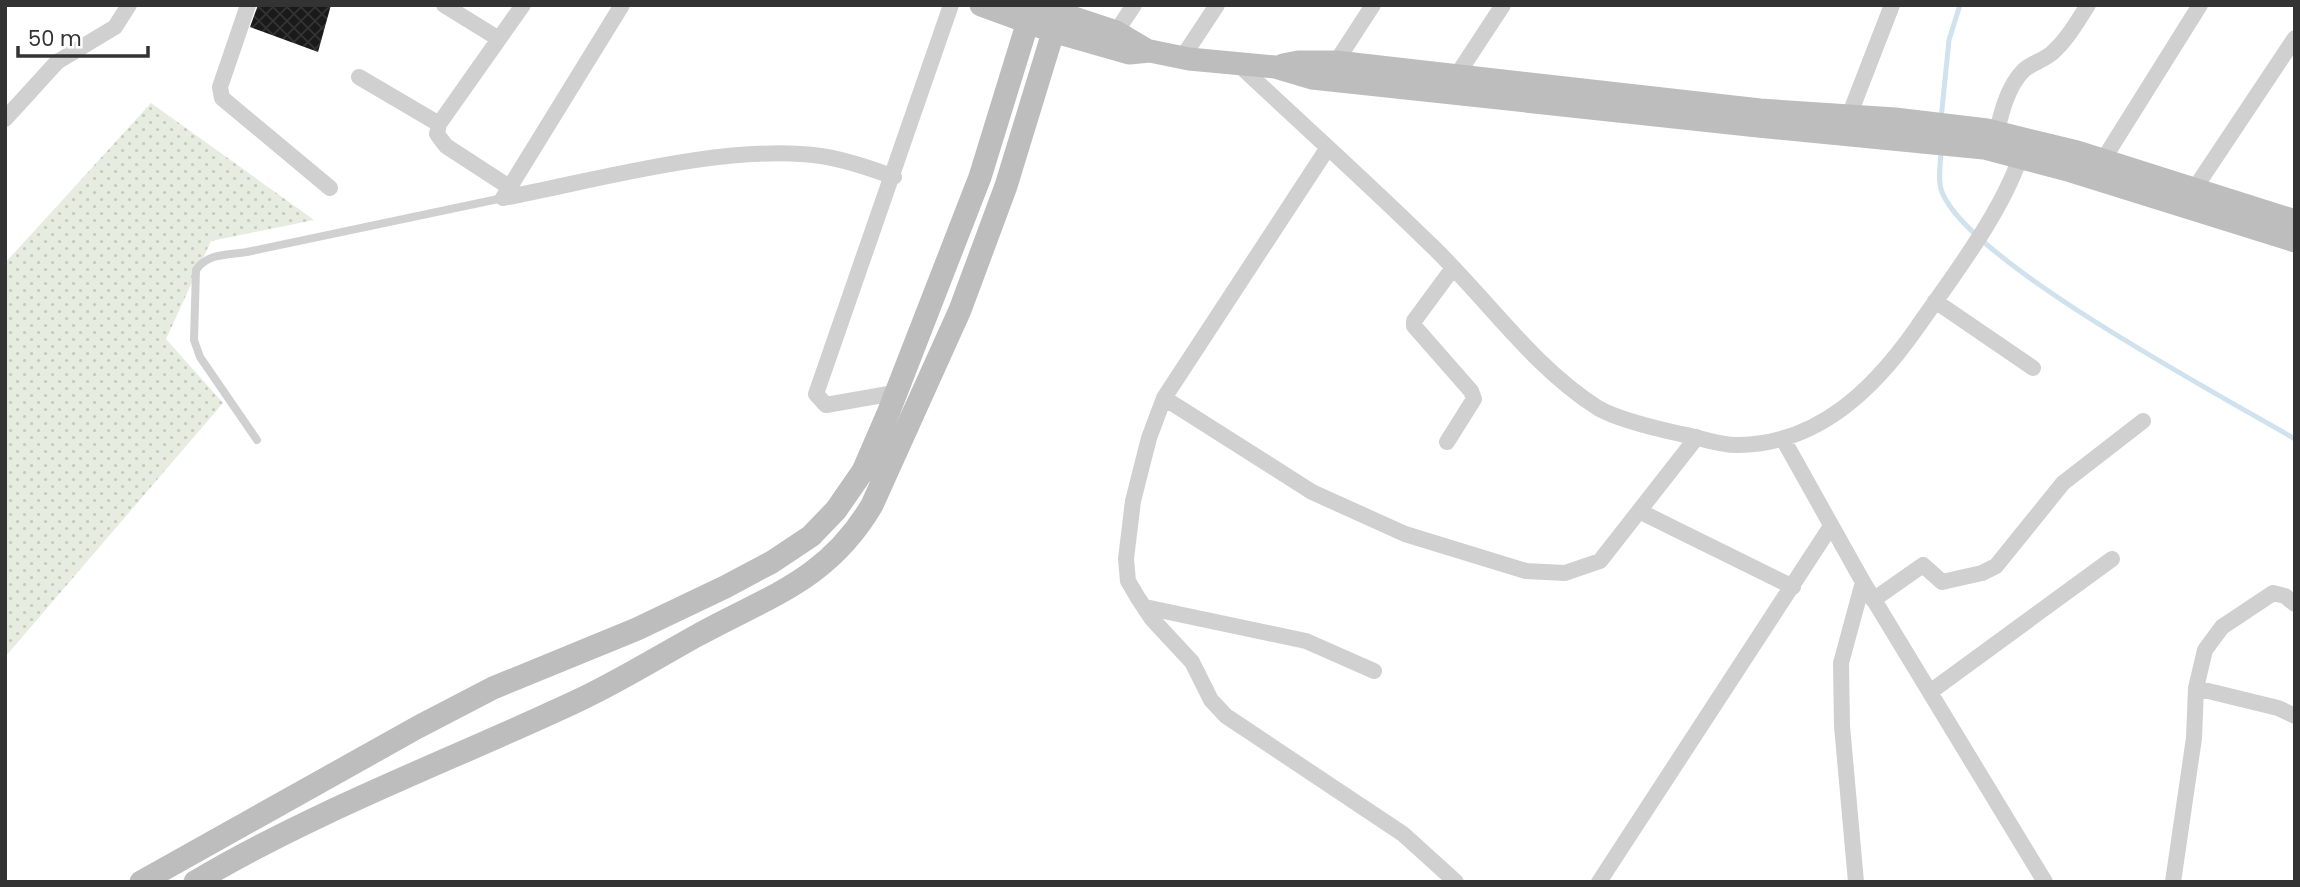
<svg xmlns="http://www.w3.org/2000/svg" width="2300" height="887" viewBox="0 0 2300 887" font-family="Poppins,sans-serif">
	<defs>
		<pattern id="grass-dots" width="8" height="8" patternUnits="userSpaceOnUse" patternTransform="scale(1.75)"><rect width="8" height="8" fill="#e6ecdf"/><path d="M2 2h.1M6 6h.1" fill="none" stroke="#c6cbc0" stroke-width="1.8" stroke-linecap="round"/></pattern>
		<pattern id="building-cross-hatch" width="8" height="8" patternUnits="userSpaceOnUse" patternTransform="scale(1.75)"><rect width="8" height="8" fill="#1a1a1a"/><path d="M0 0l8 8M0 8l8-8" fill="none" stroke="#333"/></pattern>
	</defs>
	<rect width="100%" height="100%" fill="#fff"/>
	<path fill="url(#grass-dots)" d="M151,103l163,117 -103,21 -45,98 57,64 -218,254v-394z"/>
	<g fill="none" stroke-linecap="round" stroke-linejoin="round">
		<path stroke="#cfe2ee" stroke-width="5" d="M1941,119l8,-79 11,-35
			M1941,150c0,12 -4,31 1,42 27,70 280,204 353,247"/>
	</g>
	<path fill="url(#building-cross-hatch)" d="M258,5h73l-13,47 -68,-25z"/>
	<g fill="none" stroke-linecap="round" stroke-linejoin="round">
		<path stroke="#d0d0d0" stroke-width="8" d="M257,440l-57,-83 -6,-17 2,-70c11,-17 33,-15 51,-18l256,-54"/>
		<path stroke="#d0d0d0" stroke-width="16" d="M248,5l-28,82 2,11 108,90
			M444,5l55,34
			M1116,32l18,-27
			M1182,58l35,-53
			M1336,62l37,-57
			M1239,65c64,60 130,119 193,181 55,53 101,121 166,162 19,11 60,21 83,26 18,3 39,12 58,11 79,-1 135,-56 177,-116 36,-52 90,-121 107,-181
			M1457,75l46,-70
			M359,77l80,47 84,-119
			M1849,116l43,-111
			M5,119l52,-57 58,-35 14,-22
			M439,124l-2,10 9,12 63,41
			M1995,140c5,-23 12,-54 29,-70 8,-7 20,-10 28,-17 15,-13 25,-31 36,-48
			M1327,149l-163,249 -15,40 -16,63 -7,58 2,22 10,17 14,21 40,43 19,38 15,16 177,118 53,48
			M2103,160l97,-155
			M2195,188l100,-150
			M503,198c95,-18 223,-55 318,-42 26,4 49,12 73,21
			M503,198l119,-193
			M1935,301l98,67
			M894,393l-68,12 -10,-11 135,-389
			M1164,398l148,94 93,42 121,37 39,2 35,-12 97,-124
			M1783,439l80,143 182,300
			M1447,442l27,-43 -3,-8 -57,-65v-5l39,-53
			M1639,511l154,76
			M1873,600l50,-35 19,17 40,-9 14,-7 67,-83 80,-62
			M1145,607l161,34 68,30
			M2196,688l82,20 17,8
			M1930,692l182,-133
			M1599,882l232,-356
			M1856,882l-14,-156 -1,-63 22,-81
			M2173,882l21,-144 2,-50 9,-38 17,-23 51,-34 12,3 10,8"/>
		<path stroke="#bdbdbd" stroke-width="23" d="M981,5l71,26 77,22 21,-2 39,8 86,8 37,11 446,48 226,22 87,23 224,70
			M1044,8l72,24 32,19
			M1283,65l15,-3h38l424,48 135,9 92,11 90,22 218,69
			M141,882l277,-155 75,-39 144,-59 88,-42 47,-25 39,-26 25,-26 27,-39 26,-60 91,-234 53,-172
			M195,882c121,-72 254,-121 382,-181 41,-19 81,-44 121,-66 71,-39 130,-55 174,-130l88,-195 46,-124 53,-173"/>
	</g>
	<rect width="2300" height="887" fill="none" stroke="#333333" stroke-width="14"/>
	<path d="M18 46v10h130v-10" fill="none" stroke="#333333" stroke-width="3.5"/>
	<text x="28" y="46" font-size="21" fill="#333333" stroke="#ffffff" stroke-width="5" paint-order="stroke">50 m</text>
</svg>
